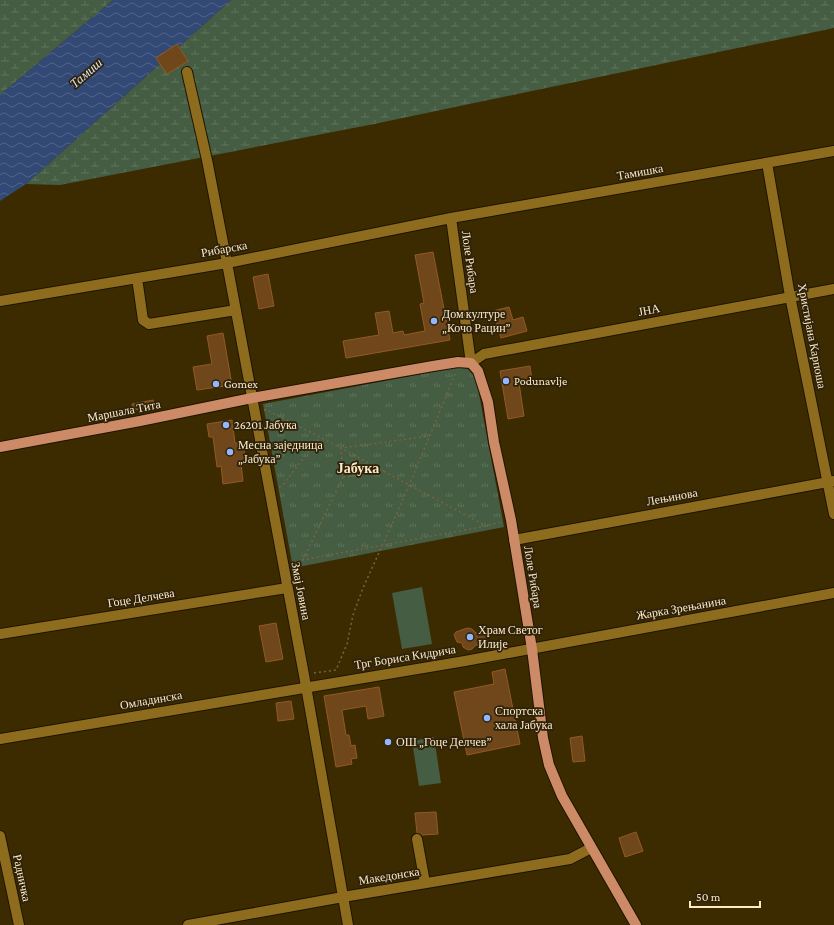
<svg xmlns="http://www.w3.org/2000/svg" width="834" height="925" viewBox="0 0 834 925" font-family="'Crimson Pro',serif">
	<defs>
		<pattern id="wetland-marsh" width="20" height="14" patternUnits="userSpaceOnUse"><rect width="20" height="14" fill="#445d43"/><path d="M1 5h8M5 5V1M11 12h8M15 12V8" fill="none" stroke="#60745d"/></pattern>
		<pattern id="park-tufts" width="24" height="20" patternUnits="userSpaceOnUse"><rect width="24" height="20" fill="#445d43"/><path d="M3 7l-1-3M5 7V3M7 7l1-3M15 17l-1-3M17 17v-4M19 17l1-3" fill="none" stroke="#60745d"/></pattern>
		<pattern id="water-waves" width="16" height="10" patternUnits="userSpaceOnUse"><rect width="16" height="10" fill="#324875"/><path d="M0 5q4-4 8 0t8 0" fill="none" stroke="#516387"/></pattern>
	</defs>
	<rect width="100%" height="100%" fill="#3c2b01"/>
	<path fill="url(#wetland-marsh)" d="M0,0h113l-113,95z
		M231,0h603v28l-460,96 -314,61 -34,-1z"/>
	<path fill="url(#park-tufts)" d="M458,367l10,2 8,9 28,149 -211,41 -30,-164z"/>
	<path fill="#445d43" d="M422,587l10,57 -30,5 -10,-56z
		M434,737l7,46 -22,3 -7,-45z"/>
	<path fill="url(#water-waves)" d="M113,0h118l-205,184 -26,17v-106z"/>
	<path fill="#70461b" stroke="#925b21" d="M177,44l11,17 -21,13 -11,-16z
		M433,252l17,88 -104,18 -3,-17 36,-6 -4,-22 14,-2 4,22 10,-2 1,4 21,-4 -5,-27 4,-1 -9,-48z
		M268,274l6,32 -15,3 -6,-32z
		M509,307l4,13 10,-3 4,14 -26,7 -8,-27z
		M223,333l9,52 -35,5 -4,-23 19,-3 -5,-28z
		M530,366l2,14 -13,3 5,33 -16,3 -8,-48z
		M153,400l2,7 -22,3 -1,-6z
		M232,420l3,23 8,-1 3,22h-5l2,17 -20,3 -2,-18 -4,1 -4,-30h-4l-2,-13z
		M276,623l7,36 -17,3 -7,-36z
		M467,628l5,1 4,4 11,2 -2,11 -9,-1 -4,4 -4,1 -5,-3 -1,-4 -5,-1 -3,-7 2,-3z
		M505,669l15,75 -53,11 -13,-63 40,-8 -2,-12z
		M379,687l5,29 -16,3 -2,-13 -24,4 4,25h3l2,11 4,-1 2,13 -6,1 1,5 -16,3 -12,-71z
		M291,701l3,18 -16,2 -2,-18z
		M582,736l3,25 -12,1 -3,-24z
		M436,812l2,22 -16,1 -5,-2 -2,-20z
		M636,832l7,19 -18,6 -6,-19z"/>
	<g fill="none" stroke-linecap="round" stroke-linejoin="round">
		<g stroke="#1f1400" stroke-width="12">
			<path id="minor" d="M187,72l20,88 20,103 77,412 44,250
				M767,163l23,133 44,218
				M451,218l20,145 13,-9 350,-65
				M137,278l6,42 6,4 87,-14
				M0,301l227,-38 224,-45 383,-67
				M514,540l320,-59
				M0,634l287,-46
				M0,739l465,-78 369,-68
				M0,836l19,89
				M417,839l8,44
				M188,925l155,-28 227,-38 21,-11"/>
		</g>
		<g stroke="#1f1400" stroke-width="12">
			<path id="major" d="M0,447l140,-26 112,-23 181,-32 25,-4 13,1 7,8 10,31 6,40 17,78 21,129 11,89 6,27 13,31 74,129"/>
		</g>
		<path stroke="#77653d" stroke-width="1.5" stroke-dasharray="2 3" stroke-linecap="butt" d="M264,410h3l53,27 166,89
			M343,477l41,-6
			M279,487l3,-1 38,-49
			M303,560l40,-83 -2,-29 89,-12
			M292,562l194,-36 15,-4
			M314,673l22,-3 11,-26 6,-29 10,-27 46,-102 47,-114"/>
		<use href="#minor" stroke="#8e6c1d" stroke-width="10"/>
		<use href="#major" stroke="#cc8a67" stroke-width="10"/>
	</g>
	<g fill="#93b7fd" stroke="#2e220b" stroke-width="1.5">
		<circle cx="434" cy="321" r="4"/>
		<circle cx="506" cy="381" r="4"/>
		<circle cx="216" cy="384" r="4"/>
		<circle cx="226" cy="425" r="4"/>
		<circle cx="230" cy="452" r="4"/>
		<circle cx="470" cy="637" r="4"/>
		<circle cx="487" cy="718" r="4"/>
		<circle cx="388" cy="742" r="4"/>
	</g>
	<g text-anchor="middle" dominant-baseline="central" stroke-width="3.5" stroke-linejoin="round" paint-order="stroke">
		<g font-size="12" fill="#fdeac6" stroke="#2e220b">
			<text transform="translate(640 172) rotate(-10)">Тамишка</text>
			<text transform="translate(224 249) rotate(-10)">Рибарска</text>
			<text transform="translate(470 262) rotate(82)">Лоле Рибара</text>
			<text transform="translate(649 310) rotate(-11)">ЈНА</text>
			<text transform="translate(812 336) rotate(79)">Христијана Карпоша</text>
			<text transform="translate(124 411) rotate(-11)">Маршала Тита</text>
			<text transform="translate(672 497) rotate(-10)">Лењинова</text>
			<text transform="translate(533 577) rotate(81)">Лоле Рибара</text>
			<text transform="translate(301 591) rotate(79)">Змај Јовина</text>
			<text transform="translate(141 598) rotate(-9)">Гоце Делчева</text>
			<text transform="translate(681 608) rotate(-10)">Жарка Зрењанина</text>
			<text transform="translate(405 657) rotate(-9)">Трг Бориса Кидрича</text>
			<text transform="translate(151 700) rotate(-10)">Омладинска</text>
			<text transform="translate(389 876) rotate(-9)">Македонска</text>
			<text transform="translate(22 878) rotate(78)">Радничка</text>
		</g>
		<g font-size="12" fill="#fdeac6" stroke="#2e220b" text-anchor="start">
			<text x="442" y="314">Дом културе<tspan x="442" dy="14">„Кочо Рацин”</tspan></text>
			<text x="514" y="381">Podunavlje</text>
			<text x="224" y="384">Gomex</text>
			<text x="234" y="425">26201 Јабука</text>
			<text x="238" y="445">Месна заједница<tspan x="238" dy="14">„Јабука”</tspan></text>
			<text x="478" y="630">Храм Светог<tspan x="478" dy="14">Илије</tspan></text>
			<text x="495" y="711">Спортска<tspan x="495" dy="14">хала Јабука</tspan></text>
			<text x="396" y="742">ОШ „Гоце Делчев”</text>
		</g>
		<g font-size="13" font-style="italic" fill="#dae2f1" stroke="#2e220b">
			<text transform="translate(86 73) rotate(-41)">Тамиш</text>
		</g>
		<g font-size="14" font-weight="bold" fill="#fdeac6" stroke="#2e220b">
			<text x="358" y="468">Јабука</text>
		</g>
	</g>
	<path d="M690 901v6h70v-6" fill="none" stroke="#fdeac6" stroke-width="2"/>
	<text x="696" y="901" font-size="12" fill="#fdeac6" stroke="#2e220b" stroke-width="3" paint-order="stroke">50 m</text>
</svg>
